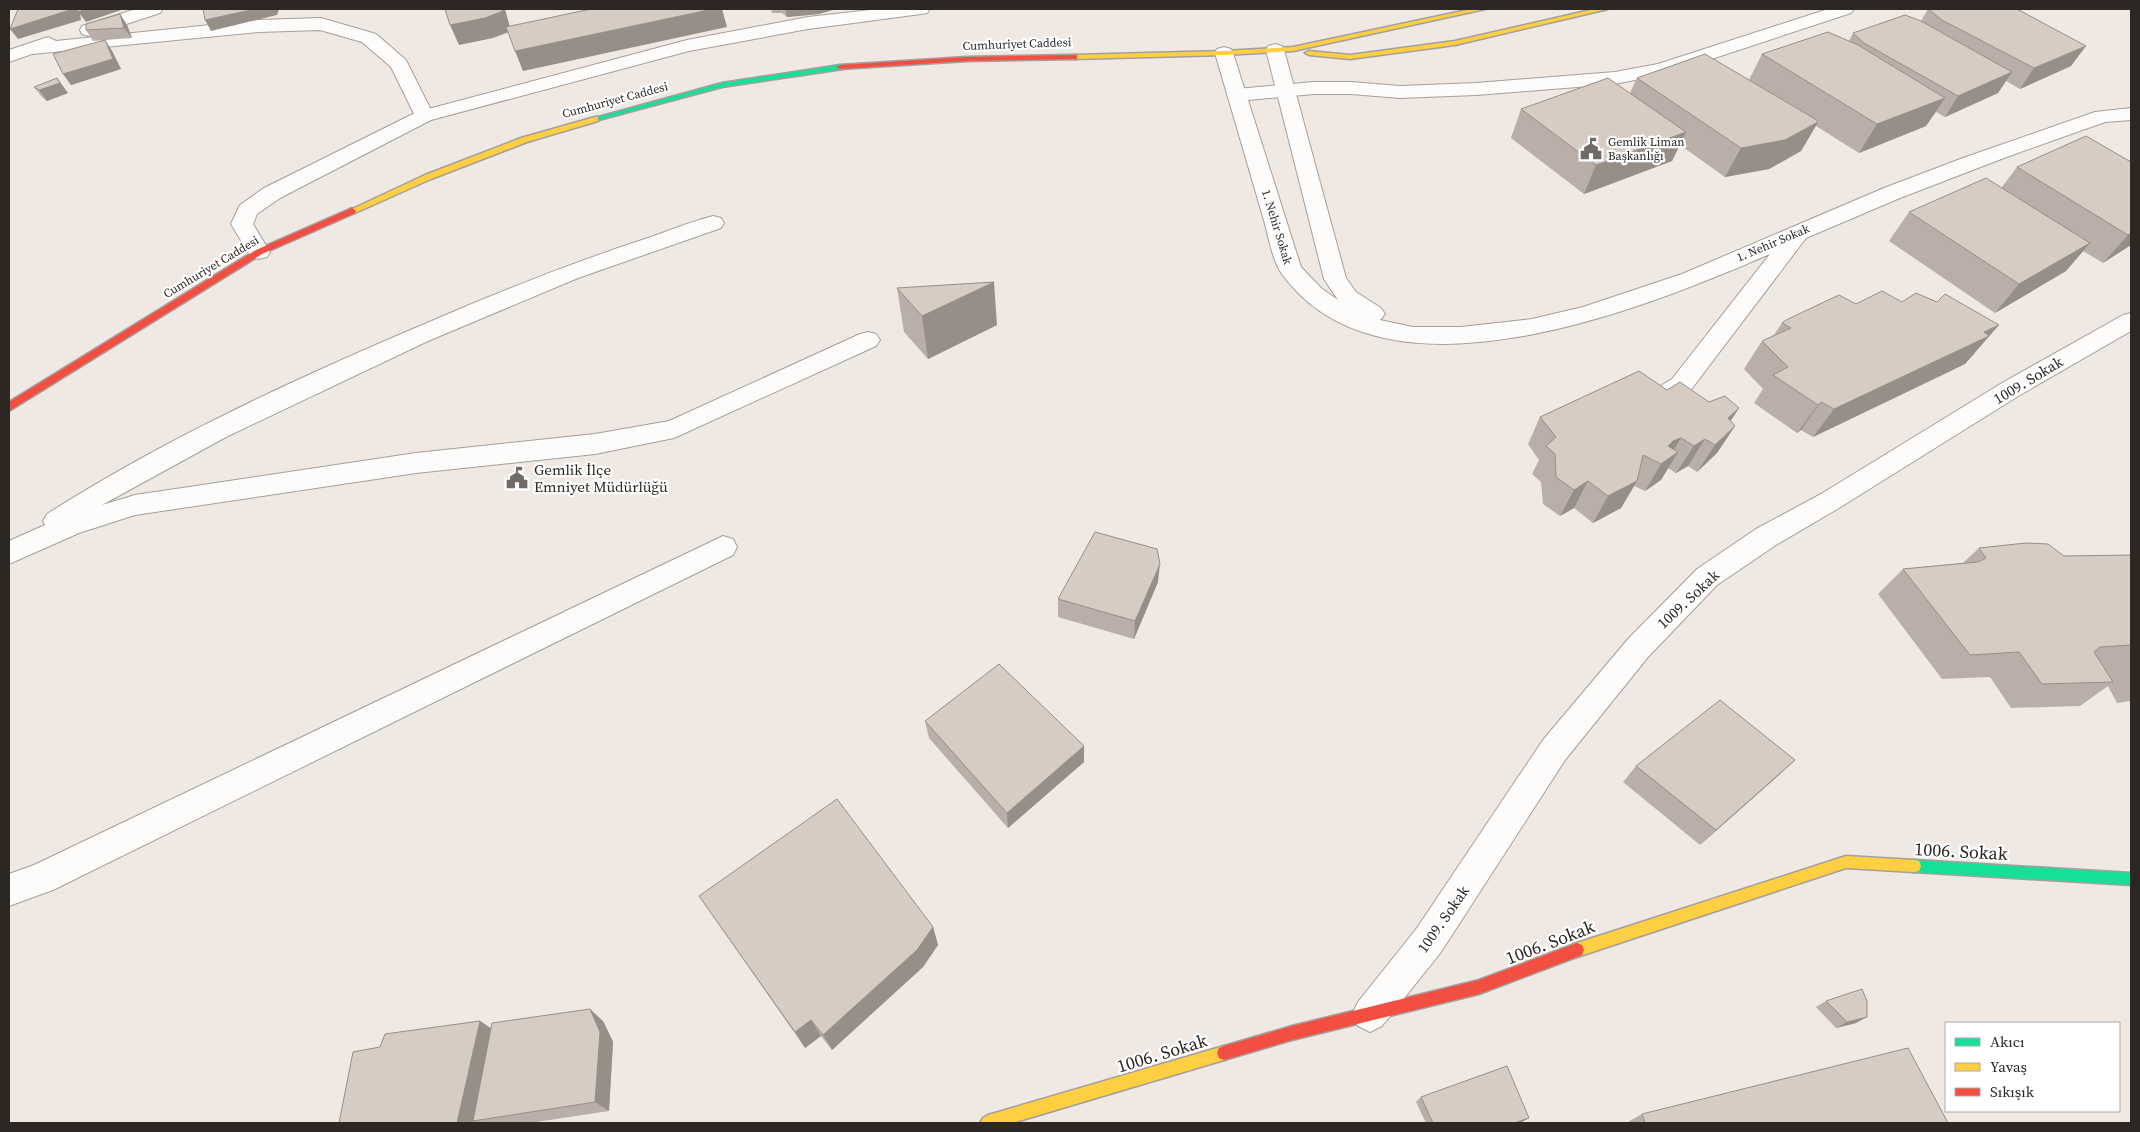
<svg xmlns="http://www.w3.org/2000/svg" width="2140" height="1132" viewBox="0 0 2140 1132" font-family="'Source Serif 4',serif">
	<rect width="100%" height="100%" fill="#efe8e3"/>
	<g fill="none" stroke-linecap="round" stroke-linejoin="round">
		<g stroke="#a59f9c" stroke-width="2">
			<path id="lane" d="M879,9h51l-3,4 -6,1 -113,15 -119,22 -258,69 -151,78 -23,16 -4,10 17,28 -3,5 -8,2 -8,-2 -20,-33 9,-19 24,-17 153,-76 270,-72 121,-23z
				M1828,9h26l-3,4 -182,60 -54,11 -139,11 -76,3 -49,-4h-37l-77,7 -7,-2 -3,-4 3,-4 7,-2 77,-7h37l49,4 76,-3 139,-11 43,-8z
				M713,216l8,2 3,5 -3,5 -143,50 -150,63 -202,96 -124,68 33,-10 281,-42 179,-19 74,-13 191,-87 8,-2 8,2 4,6 -4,6 -202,92 -79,16 -179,19 -281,42 -56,18 -70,31v-23l36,-16 -2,-4 4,-7c119,-76 250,-136 380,-191 72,-31 144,-60 218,-84 23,-8 45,-17 68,-23z
				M723,536l10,3 4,8 -4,8 -680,335 -44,16v-32l25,-9z"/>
		</g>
		<g stroke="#a59f9c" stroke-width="2">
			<path id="street" d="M136,9h27l-3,4 -64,21 -7,2 -7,-2 -2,-4 2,-4z
				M321,18l55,16 30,26 28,56 -3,4 -7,2 -7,-2 -26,-53 -29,-25 -42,-12 -61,2 -227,22 -23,8v-12l39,-13 8,4 203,-21z
				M1275,44l7,2 2,4 62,228 10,14 25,16 4,6 -5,6 33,7h48l71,-8 51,-12 99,-33 202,-86 79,-30 132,-46 36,-4v12l-26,2 -101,36 -104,40 -94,40 -116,153 -30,18 -9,3 -9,-3 -3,-6 3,-6 30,-18 98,-125c-125,54 -386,161 -488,20 -10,-13 -14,-41 -19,-57 -16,-55 -32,-109 -48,-164l2,-4 7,-2 7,2 2,4 68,214 20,21 17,12 -14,-21 -58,-229 2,-4z
				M2131,313v18l-111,64 -181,113 -63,37 -59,40 -69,72 -83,103 -124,192 -59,74 -12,6 -12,-6 -6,-12 6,-12 59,-74 126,-188 85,-101 69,-70 59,-40 65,-35 181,-111 121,-68z"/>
		</g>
		<g stroke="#a59f9c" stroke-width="3">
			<path id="fast" d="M840,65l4,2 -1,2 -121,18 -127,34 -4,-2 131,-36z
				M1914,860l217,13v12l-217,-13 -5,-1 -2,-5 2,-5z"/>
		</g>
		<g stroke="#a59f9c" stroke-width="3">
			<path id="slow" d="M1472,9h13l-192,42 -69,4 -150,4 -4,-2 4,-2 150,-4 69,-4z
				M1595,9h13l-153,36 -105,14 -41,-4 -4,-2 4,-2 41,4 105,-14z
				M595,117h3v4l-71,21 -96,37 -76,34h-6l-1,-2 77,-36 96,-37z
				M1846,856l68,4 5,1 2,5 -2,5 -5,1 -68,-4 -269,89 -5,-2 -2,-5 2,-5 5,-2z
				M1224,1046l5,2 2,5 -2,5 -5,2 -212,63h-32l3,-5 5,-3z"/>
		</g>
		<g stroke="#a59f9c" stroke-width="3">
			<path id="jam" d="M1074,55h3v4l-110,2 -127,8 -4,-2 4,-2 127,-8z
				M352,208l4,3 -1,2 -93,41 -253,157v-9l247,-152z
				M1577,943l5,2 2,5 -2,5 -103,39 -187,46 -68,20 -5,-2 -2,-5 2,-5 5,-2 68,-20 187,-46z"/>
		</g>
		<use href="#lane" fill="#fdfcfb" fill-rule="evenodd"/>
		<use href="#street" fill="#fdfcfb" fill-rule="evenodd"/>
		<use href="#fast" fill="#16e098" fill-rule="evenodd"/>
		<use href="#slow" fill="#ffcf43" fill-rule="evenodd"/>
		<use href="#jam" fill="#f24e42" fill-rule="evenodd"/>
	</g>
	<path fill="#b9afa8" d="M771,9h65l-17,5 -32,3 -5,-4h-10z
		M1928,9l143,57 -51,23 -14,-8 -8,12 -53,24 -9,-5 -10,14 -67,27 -43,-27 -15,25 -32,18 -44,8 -45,-32 -8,16 -88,33 -73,-56 10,-29 109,-16 7,-15 112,2 13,-26 87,-13 4,-8 68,-12z
		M120,14l7,11 5,13 -27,2 7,11 9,18 -50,16 34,-45 -12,1 -7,-11z
		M34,87l34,6 -21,8 -5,-4z
		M2131,158v87l-28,18 -20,-12 -17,20 -71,42 -106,-72 20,-29 93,-25 15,-20 112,-7z
		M897,288l100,37 -69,34 -24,-27z
		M1856,304l119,50 -2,1 -8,9 -152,73 -12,-7 -4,3 -43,-30 9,-14 -19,-20 18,-28 12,-6 8,-12z
		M1667,390l42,12 30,6 -9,13 5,5 -18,27 -20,19 -9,-6 -12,7 -8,-5 -7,12 -16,11 -11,-5 -13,22 -28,15 -19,-15 -14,8 -17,-12 -2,-22 -9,-8 7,-14 -11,-16 12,-27z
		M1979,548l85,8 67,-1v146l-14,2 -9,-17 -28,20 -69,2 -21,-31 -48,2 -64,-85 25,-25 60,-6z
		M1158,582l-24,57 -76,-22v-18z
		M925,721l159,41 -76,66 -79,-90z
		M1795,760l-95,85 -77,-63 13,-16z
		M699,896l234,31 5,18 -15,22 -91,83 -11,-14 -16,12z
		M1826,1001l30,22 -20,5 -20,-21z
		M480,1021l11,7 112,-7 10,21 -4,69 -79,12h-191l41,-76z
		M1421,1097l108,21 -9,5h-94l-10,-21z
		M1642,1114l306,9h-322z"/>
	<path fill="#968f88" d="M73,9h51l-38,13 -6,-8 1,6 -63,19 -8,-10z
		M255,9h24l-2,6 -66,16 -6,-11z
		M502,9h3l6,22 -18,7 -34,7 -9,-20z
		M713,9h9l5,18 -204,44 -8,-20z
		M785,9h51l-17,5 -32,3z
		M120,14l7,11 5,13 -8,-10z
		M105,40l7,11 9,18 -50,16 -8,-11z
		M2086,46l-15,20 -51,23 14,-21z
		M2012,72l-14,21 -53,24 13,-21z
		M57,78l11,15 -21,8 -8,-11z
		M1945,98l-19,28 -67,27 18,-29z
		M1818,122l-17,29 -32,18 -44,8 16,-29z
		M1686,132l-14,29 -88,33 12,-29z
		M2131,233v12l-28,18 25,-28z
		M2090,243l-24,28 -71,42 24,-29z
		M994,282l3,43 -69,34 -6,-43z
		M1999,325l-34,39 -152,73 21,-28z
		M1821,402l-20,28 -4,3 21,-28z
		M1739,408l-18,28 7,-18z
		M1735,426l-18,27 -20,19 18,-27z
		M1681,438l-12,20 9,-6 -17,28 -16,11 16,-27 7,-18 5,-5z
		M1705,439l-17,27 -12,7 18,-27z
		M1588,481l-14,27 -14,8 14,-26z
		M1637,481l-16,27 -28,15 15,-27z
		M1160,564l-2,18 -24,57 1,-18z
		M1084,746v16l-76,66 -1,-15z
		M1795,760l-17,16 -78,69 16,-15z
		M933,927l5,18 -15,22 -91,83 -9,-15z
		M590,1009l13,12 10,21 -4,69 -14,-9z
		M1867,1017l-11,6 -20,5 11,-6z
		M811,1020l10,16 -16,12 -10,-16z
		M480,1021l16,11 -23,89 4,2h-20z
		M1529,1118l-7,4 -2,1h-6z"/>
	<path fill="#d7ccc3" stroke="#968f88" d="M18,9h55l-63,20z
		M78,9h8l-8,3z
		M203,9h52l-50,11z
		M445,9h57l1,2 -18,7 -35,7z
		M591,9h122l-198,42 -9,-24z
		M1928,9h89l69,37 -52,22 -92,-48z
		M120,14l4,14 -38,2v-6z
		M1905,15l16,6 91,51 -54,24 -94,-53 -11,-10z
		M1828,32l30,13 87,53 -68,26 -115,-70z
		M105,40l8,19 -50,15 -10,-20z
		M1705,54l110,65 3,3 -33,18 -44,8 -104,-70z
		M57,78l3,5 -21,7 -5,-3z
		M1608,78l78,54 -90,33 -75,-56z
		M2086,136l45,26v71l-3,2 -111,-68z
		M1986,178l104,65 -71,41 -110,-72z
		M994,282l-72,34 -25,-28z
		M1882,291l20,11 14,-9 21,9 8,-8 54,31 -15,7 5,4 -155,73 -13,-7 -3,3 -45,-30 15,-8 -26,-26 29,-13 -9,-5 4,-3 53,-25 17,9z
		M1639,371l28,19 13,-8 29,20 16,-6 14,12 -11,10 7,8 -20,19 -10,-6 -11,7 -13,-8 -8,3 -5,5 10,6 -17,12 -18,-9 -6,26 -29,15 -20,-15 -14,9 -18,-13 -1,-23 -9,-8 10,-9 -16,-20z
		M1095,532l62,17 3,15 -25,57 -77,-22z
		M2026,543l22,1 16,12 67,-1v90l-31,2 -6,5 19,30 -71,2 -23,-32 -49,3 -67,-86 75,-7 8,-4 -7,-10z
		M999,664l85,82 -77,67 -82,-92z
		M1720,700l75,60 -79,70 -80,-64z
		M837,799l96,128 -16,23 -94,85 -12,-15 -16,12 -96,-136z
		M1862,989l5,12v16l-20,5 -21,-21z
		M590,1009l10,23 -5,70 -122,19 19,-98z
		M480,1021l-23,102h-118l14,-71 27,-5 5,-13z
		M1908,1048l40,75h-303l-3,-9z
		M1507,1066l22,52 -15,5h-81l-12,-26z"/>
	<defs>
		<g id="civic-bare" transform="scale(1.725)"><path d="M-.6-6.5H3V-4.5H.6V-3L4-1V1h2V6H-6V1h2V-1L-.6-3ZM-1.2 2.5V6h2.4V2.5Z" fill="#706b66" stroke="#fff" stroke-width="2.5" paint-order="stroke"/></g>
	</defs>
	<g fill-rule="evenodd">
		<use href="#civic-bare" x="1591" y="149"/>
		<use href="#civic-bare" x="517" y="478"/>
	</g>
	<g text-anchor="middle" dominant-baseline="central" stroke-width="4.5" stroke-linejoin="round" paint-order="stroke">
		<g font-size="12" fill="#2c2723" stroke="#fff">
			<text transform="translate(1017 44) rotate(-2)">Cumhuriyet Caddesi</text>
			<text transform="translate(615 100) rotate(-15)">Cumhuriyet Caddesi</text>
			<text transform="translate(1277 227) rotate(73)">1. Nehir Sokak</text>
			<text transform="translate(1773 243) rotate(-23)">1. Nehir Sokak</text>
			<text transform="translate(211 267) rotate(-31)">Cumhuriyet Caddesi</text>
		</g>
		<g font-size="12" fill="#2c2723" stroke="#fff" text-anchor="start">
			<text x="1608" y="142">Gemlik Liman<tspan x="1608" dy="14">Başkanlığı</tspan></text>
		</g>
		<g font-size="15" fill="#2c2723" stroke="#fff">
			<text transform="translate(2028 380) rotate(-31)">1009. Sokak</text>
			<text transform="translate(1688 599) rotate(-43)">1009. Sokak</text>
			<text transform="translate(1443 919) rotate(-55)">1009. Sokak</text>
		</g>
		<g font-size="15" fill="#2c2723" stroke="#fff" text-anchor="start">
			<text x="534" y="469">Gemlik İlçe<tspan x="534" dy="17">Emniyet Müdürlüğü</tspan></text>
		</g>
		<g font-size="18" fill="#2c2723" stroke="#fff">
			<text transform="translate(1961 851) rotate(3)">1006. Sokak</text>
			<text transform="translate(1550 942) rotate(-21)">1006. Sokak</text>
			<text transform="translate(1162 1053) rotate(-17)">1006. Sokak</text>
		</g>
	</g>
	<rect width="2140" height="1132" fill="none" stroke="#2c2723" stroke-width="20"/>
	<rect x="1945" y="1022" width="175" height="90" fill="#ffffff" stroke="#aba9a7"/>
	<rect x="1955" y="1038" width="25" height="8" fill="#16e098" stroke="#aba9a7"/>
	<text x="1990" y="1047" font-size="15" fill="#2c2723">Akıcı</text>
	<rect x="1955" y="1063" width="25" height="8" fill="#ffcf43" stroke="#aba9a7"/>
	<text x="1990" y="1072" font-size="15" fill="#2c2723">Yavaş</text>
	<rect x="1955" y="1088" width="25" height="8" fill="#f24e42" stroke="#aba9a7"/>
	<text x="1990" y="1097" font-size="15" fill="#2c2723">Sıkışık</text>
</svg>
